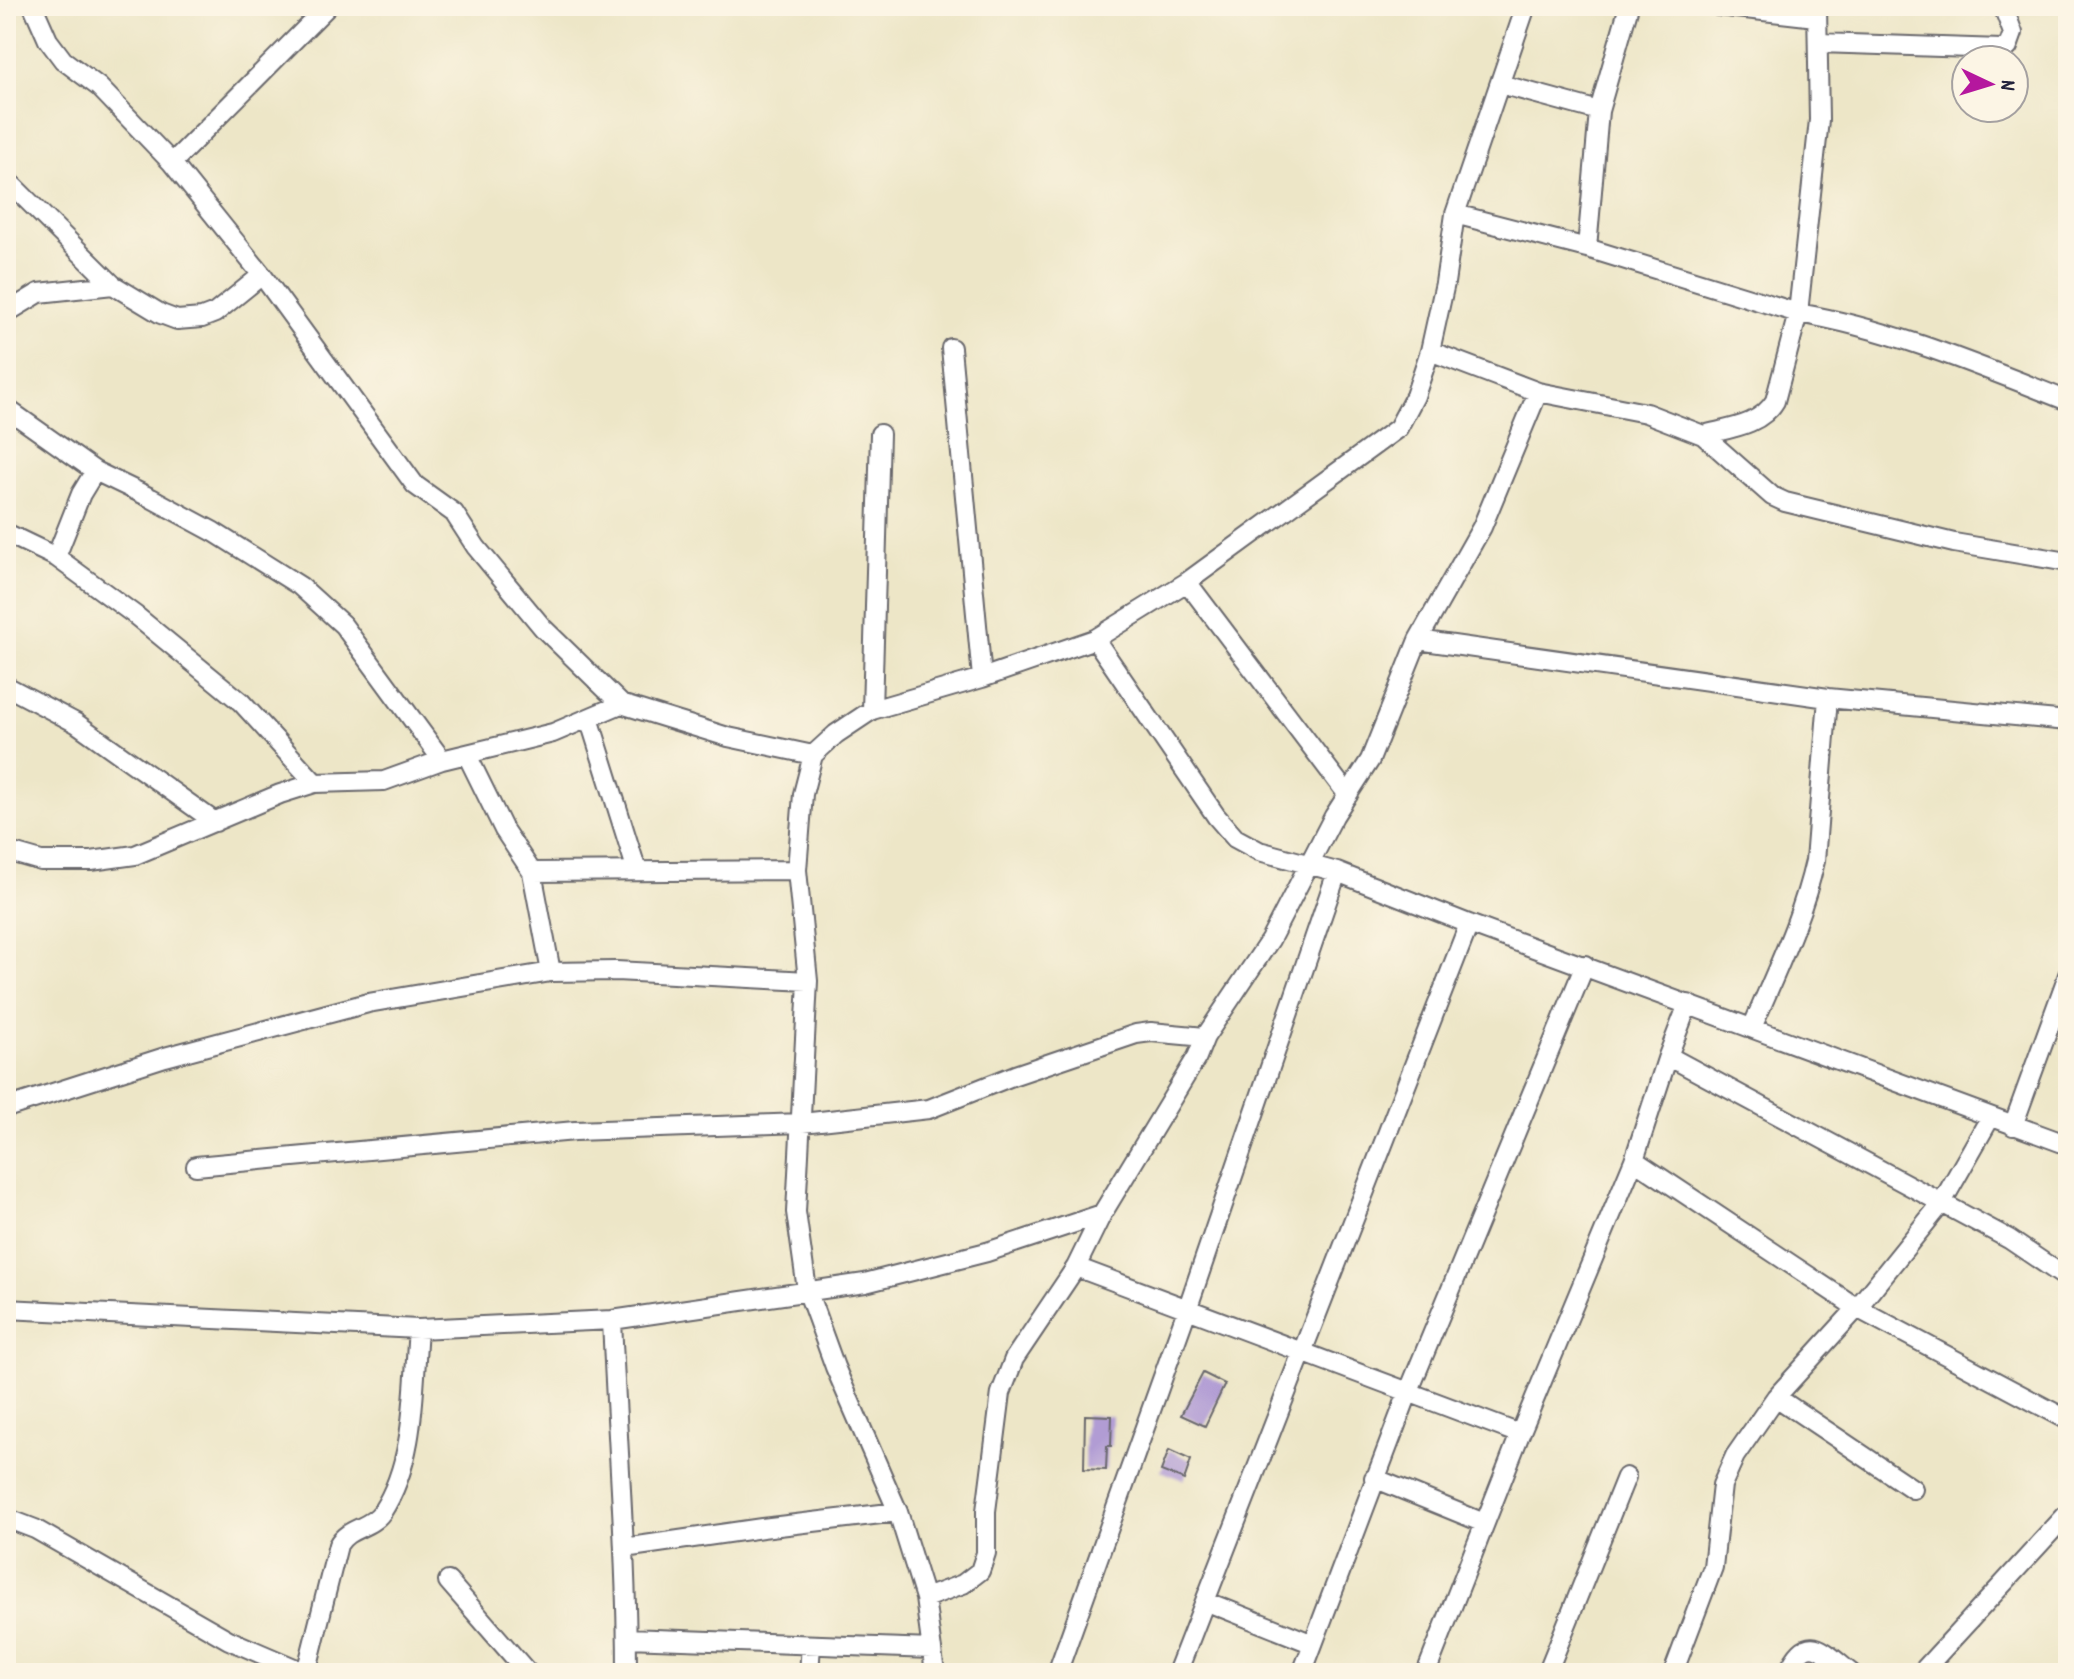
<svg xmlns="http://www.w3.org/2000/svg" width="2074" height="1679" viewBox="0 0 2074 1679" font-family="Dekko,sans-serif">
	<rect width="100%" height="100%" fill="#fcf5e5"/>
	<filter id="ink" filterUnits="userSpaceOnUse"><feTurbulence type="fractalNoise" baseFrequency=".0125" numOctaves="2"/><feDisplacementMap in="SourceGraphic" scale="16" xChannelSelector="R" yChannelSelector="G"/><feConvolveMatrix kernelMatrix="1 2 1 2 8 2 1 2 1" color-interpolation-filters="sRGB"/></filter>
	<filter id="wash" filterUnits="userSpaceOnUse"><feTurbulence type="fractalNoise" baseFrequency=".006" numOctaves="4" result="noise"/><feDisplacementMap in="SourceGraphic" scale="32" xChannelSelector="R" yChannelSelector="G"/><feGaussianBlur stdDeviation="1.8" result="paint"/><feColorMatrix in="noise" values="0 0 0 0 0 0 0 0 0 0 0 0 0 0 0 0 0 1.4 0 .05"/><feComposite in="paint" operator="in"/></filter>
	<g filter="url(#wash)">
		<rect width="100%" height="100%" fill="#ede6c7"/>
		<g id="blocks">
			<path fill="#b19cd4" d="M1203,1373l22,11 -20,42 -24,-11z
				M1085,1415l27,1 -1,30h-4l-1,24 -22,-1z
				M1169,1450l22,10 -7,20 -23,-9z"/>
		</g>
	</g>
	<g filter="url(#ink)">
		<use href="#blocks" fill-opacity="0" stroke="#69676c" stroke-width="2"/>
		<g fill="none" stroke-linecap="round" stroke-linejoin="round">
			<g stroke="#69676c" stroke-width="22">
				<path id="minor" d="M33,6l15,34 15,20 36,27 73,76 90,112 153,210 39,28 22,34 67,81 78,76 107,33 85,18
					M1718,6l98,11
					M1817,6l2,114 -21,193c94,16 181,53 270,88
					M1819,43l183,6 6,-2 5,-14 -10,-27
					M1500,84l99,27
					M172,163l156,-157
					M6,179l107,106
					M1455,214l132,34 211,65 -23,88c-15,25 -46,27 -72,34
					M1587,248l12,-137 30,-105
					M6,313l33,-20 74,-8 48,29 16,6 25,-2 13,-5 47,-38
					M951,348l31,330
					M1430,351l108,41 108,21 57,22 69,61 13,6 169,41 114,19
					M6,408l89,63 56,27 63,34 86,54 43,39 99,135
					M6,533l50,24 79,58 106,87 74,81
					M56,557l25,-63 14,-23
					M1187,582l161,213
					M1095,639l121,177 19,22 24,13 78,21 132,52 599,221
					M1418,640l410,58 240,23
					M6,686l70,37 139,99
					M872,710l8,-276
					M589,718l48,153
					M467,755l37,75 28,42 19,100
					M6,851l35,10h50l44,-6 145,-61 35,-11 69,-2 58,-21 111,-27 68,-29
					M532,872l265,-2
					M1752,1028c23,-55 50,-109 63,-167l13,-163
					M1668,1056l341,183 59,40
					M6,1108l159,-51 203,-54 183,-31 65,-1 192,10
					M2013,1126l55,-151
					M1634,1160l223,148 211,112
					M196,1166l379,-35 227,-8 127,-14 86,-34 121,-41 15,-2 54,5
					M1076,1267l444,167
					M6,1309l412,20 194,-9 253,-37 122,-31 115,-38
					M612,1320c5,118 15,235 15,353
					M1776,1397l137,92
					M1374,1478l110,45
					M6,1518l29,11 194,111 77,33
					M624,1548l138,-20 136,-16
					M448,1581l80,92
					M925,1598l38,-14 17,-13 6,-18v-42l15,-118 13,-34 62,-92 26,-53 95,-157 8,-20 65,-97 64,-124 36,-56 48,-120 64,-113 56,-135
					M1205,1601l108,43
					M627,1638l305,11
					M306,1673l32,-128c10,-18 32,-16 44,-33 34,-52 31,-123 36,-183
					M809,1673l2,-28
					M935,1673l-10,-75 -27,-86 -63,-145 -28,-77 -11,-78 12,-231 -11,-111 6,-76 10,-39 23,-21 36,-24 110,-32 113,-39 92,-57 211,-154 17,-32 15,-45 15,-68 10,-69 71,-208
					M1057,1673l131,-366 149,-435
					M1177,1673l292,-749
					M1302,1673l106,-280 177,-428
					M1426,1673l94,-239 114,-274 34,-104 20,-52
					M1547,1673l79,-196
					M1673,1673l40,-106 9,-82 13,-29 41,-59 81,-89 84,-104 49,-86
					M1788,1673c19,-45 35,-22 63,0
					M1921,1673l147,-160"/>
			</g>
			<use href="#minor" stroke="#fff" stroke-width="18"/>
		</g>
	</g>
	<rect width="2074" height="1679" fill="none" stroke="#fcf5e5" stroke-width="32"/>
	<g transform="translate(1990 84) rotate(94)"><circle r="38" fill="#fcf5e5" stroke="#a5a1a1" stroke-width="2"/>
	<path d="M0-6L14 30L0 20L-14 30Z" fill="#b5179e"/>
	<text y="-12" font-size="22" font-weight="bold" text-anchor="middle" fill="#22223b">N</text>
	</g>
</svg>
